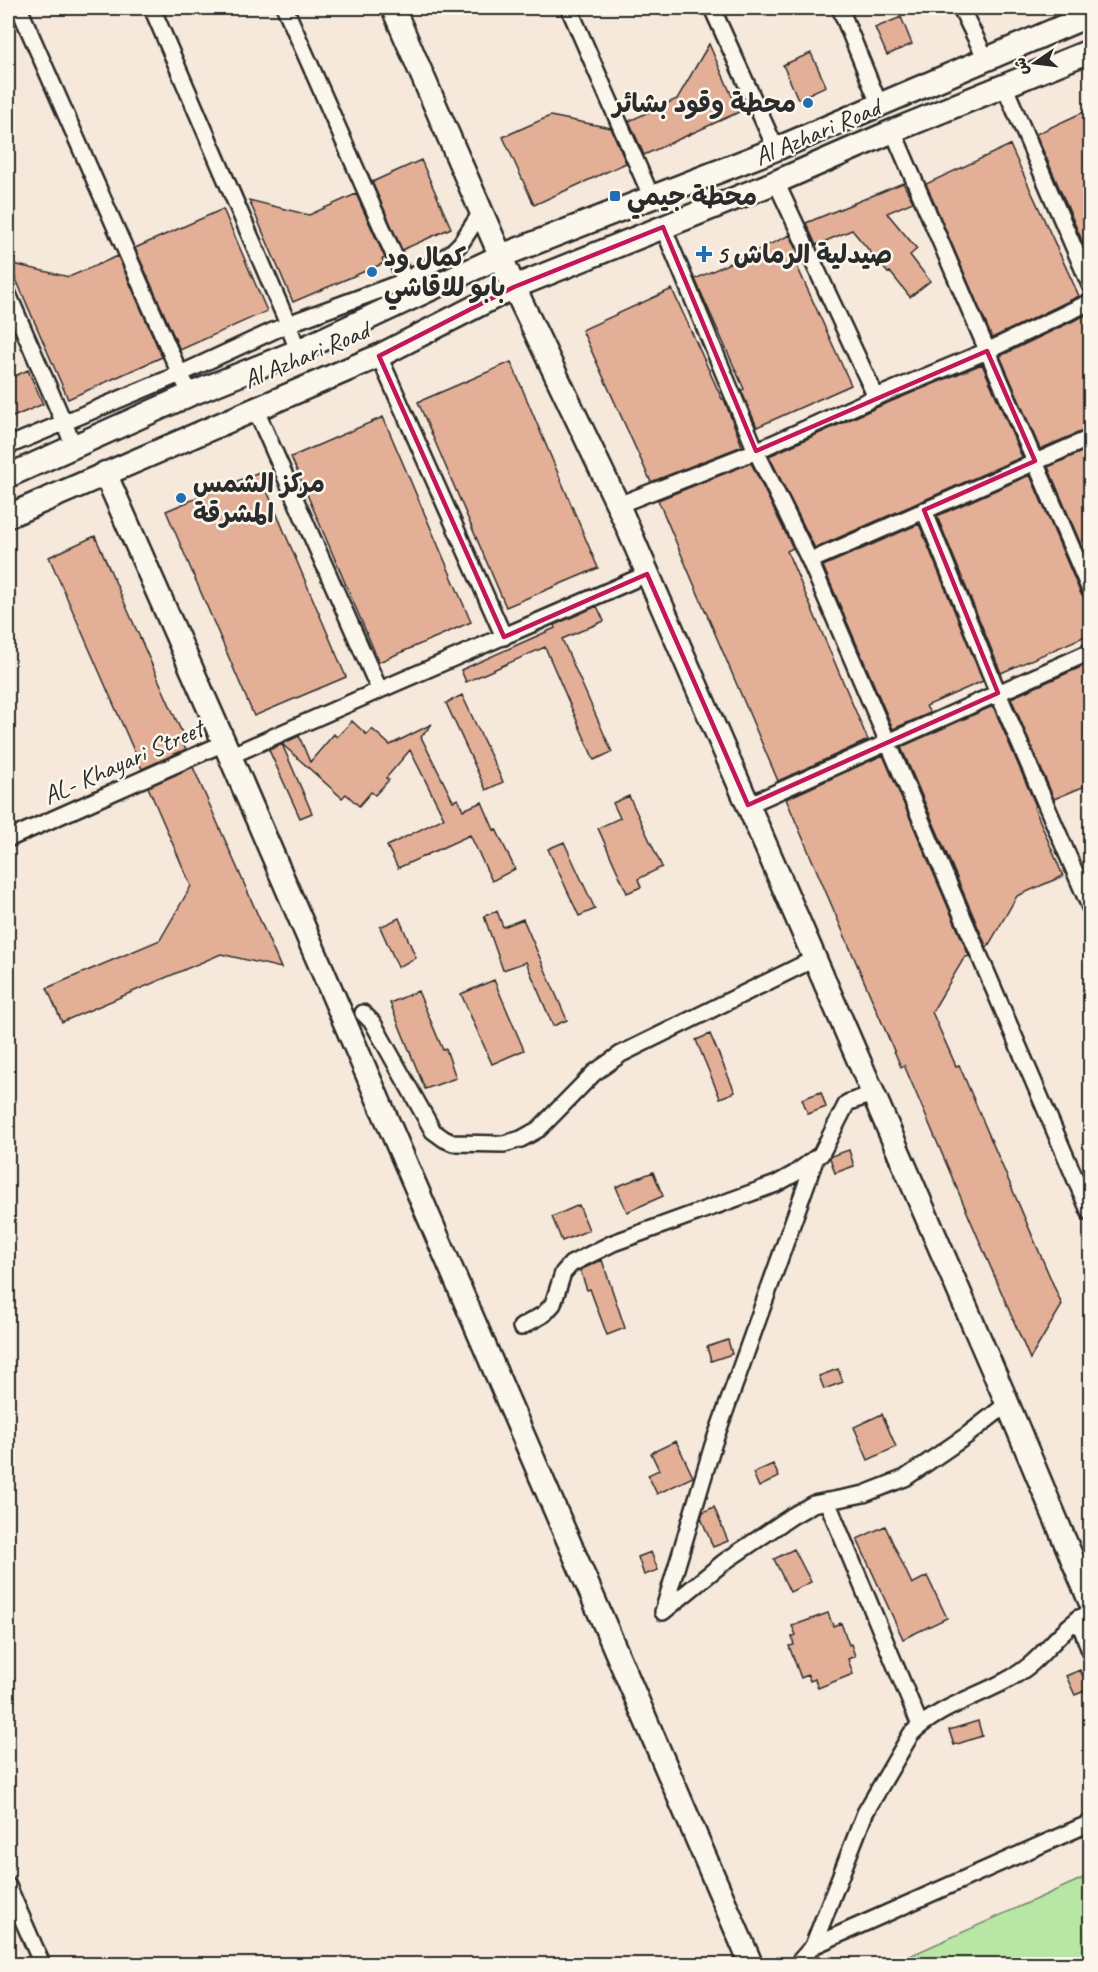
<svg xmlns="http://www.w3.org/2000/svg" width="1098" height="1972" viewBox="0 0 1098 1972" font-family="Caveat,'Playpen Sans Arabic',sans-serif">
	<rect width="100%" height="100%" fill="#f6e9db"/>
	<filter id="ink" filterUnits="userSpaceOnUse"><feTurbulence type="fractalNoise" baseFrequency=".0167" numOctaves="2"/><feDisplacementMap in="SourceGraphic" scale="12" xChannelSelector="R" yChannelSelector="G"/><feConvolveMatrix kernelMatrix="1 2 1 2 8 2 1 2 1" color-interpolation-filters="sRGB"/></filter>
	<g filter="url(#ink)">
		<path fill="#b8e6a4" stroke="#728868" stroke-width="1.5" d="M1090,1875v89h-198z"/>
		<path fill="#e4af97" stroke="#2b2b2b" stroke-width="1.5" d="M901,17l11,27 -25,11 -12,-27z
			M709,44l30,68 -95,43 -15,-34 48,-22z
			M811,53l15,33 -28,13 -15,-34z
			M1090,109v150l-54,-125z
			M550,116l61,12 15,35 -92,42 -31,-68z
			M1010,145l69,151 -87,42 -66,-154z
			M421,160l30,68 -49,22 -30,-68z
			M903,183l10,19 -26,11 30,36 -7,6 20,26 -20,16 -20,-25 -2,1 -36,-43 -36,15 -10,-22z
			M356,194l29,64 -3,1 2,4 -91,39 -44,-102 60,15z
			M223,209l44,102 -87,39 -45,-102z
			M790,235l8,17 -6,3 59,130 -94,42 -16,-37 3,-1 -49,-110z
			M118,256l44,101 -94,42 -59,-136 60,14z
			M672,289l50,110h2l18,47 -91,36 -69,-152z
			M1090,313v115l-50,21 -40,-93z
			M511,362l87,206 -92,39 -88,-205z
			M982,364l40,93 -207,91 -46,-92 111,-50z
			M28,370l15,34 -35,15v-40z
			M383,417l88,205 -92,40 -88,-205z
			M1090,448v118l-42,-99z
			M751,463l42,85 -6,3 81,189 -90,41 -120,-281z
			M259,472l87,205 -92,39 -88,-205z
			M1030,475l51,119 4,4 5,2v34l-89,39 -64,-157z
			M919,524l64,157 -57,25 4,7 -37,16 -70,-163z
			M95,536l91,206 -3,2 3,5 -44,20 -93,-212z
			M597,606l7,15 -42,18 50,113 -18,8 -49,-113 -79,35 -5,-12 94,-42 -1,-3z
			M1090,663v121l-36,15 -43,-101z
			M462,695l41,87 -17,8 -40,-87z
			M993,706l43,100 -2,1 29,69 -46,20 -30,52 -86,-201z
			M352,721l15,14 5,-6 18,16 42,-21 -11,13 32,64 5,-2 5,11 19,-8 12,28 2,-1 19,40 -23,12 -22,-46 -72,33 -11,-22 57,-28 -34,-68 -24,28 3,2 -14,15 -4,-3 -12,14 -13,-12 -4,4 -60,-54 17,-8 11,26 24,-28 3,3z
			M282,744l30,69 -12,5 -31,-68z
			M883,755l86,201 -5,2 -32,54 24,54 3,-1 103,240 -32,54 -126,-294 -3,2 -115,-268z
			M193,767l88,201 -60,-14 -159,68 -15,-34 113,-48 31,-54 -43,-99z
			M629,796l33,71 -24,12 3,8 -14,6 -29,-65 22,-10 -7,-15z
			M564,842l31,67 -16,7 -31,-67z
			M497,911l6,16 20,-8 44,101 -14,6 -27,-64 -23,8 -19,-54z
			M399,918l17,40 -18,9 -18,-40z
			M494,980l30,70 -32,14 -31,-70z
			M418,991l25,59 3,-1 10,29 -31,11 -35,-86z
			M710,1034l25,58 -15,6 -24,-58z
			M821,1092l5,15 -18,7 -6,-15z
			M849,1150l5,16 -19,7 -5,-15 1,-2z
			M653,1172l10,24 -36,16 -11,-25z
			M579,1205l10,25 -27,11 -10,-24z
			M602,1260l23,68 -18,7 -17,-46 -3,1 -7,-20z
			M728,1340l4,14 -21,7 -4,-14z
			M838,1369l5,13 -19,7 -5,-13z
			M882,1414l14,33 -28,13 -14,-33z
			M676,1441l17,36 -36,17 -9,-19 11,-5 -8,-17z
			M773,1464l6,13 -20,10 -6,-14z
			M714,1507l14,34 -15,6 -12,-29 2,-6z
			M885,1526l27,58 15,-8 20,42 -44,21 -46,-100z
			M794,1549l17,33 -21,10 -16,-33z
			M651,1552l7,18 -14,5 -6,-18z
			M828,1613l5,13 8,-3 8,22 2,-1 4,12 -7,3 5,15 -35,14 -3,-9 -5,2 -2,-6 -7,3 -12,-32 5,-1 -2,-8 4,-2 -4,-9z
			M1080,1670l9,19 -14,6 -9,-19z
			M978,1721l4,15 -28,9 -5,-15z"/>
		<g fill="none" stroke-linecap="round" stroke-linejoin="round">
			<g stroke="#2b2b2b" stroke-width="20">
				<path id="street" d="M19,8l161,366 11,20
					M152,8l136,316 10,27
					M285,8l124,281
					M569,8l82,188
					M712,8l64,141
					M840,8l39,96
					M961,8l25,51
					M1004,85l86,200
					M893,131l197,459
					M776,182l100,215
					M663,227l93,224 54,110 280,652
					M8,294l66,152
					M379,356l125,281
					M255,408l124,281
					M8,446l172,-72 108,-50 117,-43 46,-28 10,-10 21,-32
					M618,505l138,-54 120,-54 111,-46 103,-49
					M924,510l74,183 92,214
					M810,561l280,-123
					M230,756c138,-62 278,-121 417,-182
					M748,805l342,-153
					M8,839l216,-96
					M363,1013l10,10 60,108 11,8 9,4 51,1 17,-5 18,-10 55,-56 27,-19 193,-95
					M521,1327l23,-13 9,-10 10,-31 8,-9 42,-21 163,-59 18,-10 27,-20 26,-51 25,-9
					M827,1501l93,224
					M663,1612l50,-167 102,-285
					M663,1612l61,-50 68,-46 21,-12 51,-10 41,-16 61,-42 41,-32
					M1078,1618l12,33
					M8,1886l34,78
					M813,1946l277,-123
					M798,1963l15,-17 52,-133 46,-79c33,-33 86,-41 120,-70 20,-17 35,-41 59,-51"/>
			</g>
			<g stroke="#2b2b2b" stroke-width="27">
				<path id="secondary" d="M393,8l121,279 104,218 385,888 87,208
					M105,473l125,283 521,1208
					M8,476l183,-82 107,-43 203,-95 275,-107 314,-134
					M8,516l371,-160 135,-69 262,-105 117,-51 197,-80"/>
			</g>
			<use href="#street" stroke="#fbf7ec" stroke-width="15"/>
			<use href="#secondary" stroke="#fbf7ec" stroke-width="22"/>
		</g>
	</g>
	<path fill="none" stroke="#c2185b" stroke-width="4.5" stroke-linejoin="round" d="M663,227l93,224 231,-100 48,110 -111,49 74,183 -250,112 -101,-231 -143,63 -125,-281 135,-69z"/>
	<g fill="#1f6fb2" stroke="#fbf7ec" stroke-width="2">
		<circle cx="808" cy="103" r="6"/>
		<rect x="609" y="190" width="12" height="12" rx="3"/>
		<path d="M701 245h6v6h6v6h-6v6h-6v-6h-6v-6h6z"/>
		<circle cx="372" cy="272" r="6"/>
		<circle cx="181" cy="498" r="6"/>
	</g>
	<g text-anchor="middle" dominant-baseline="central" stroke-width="5" stroke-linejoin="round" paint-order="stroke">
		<g font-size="26" font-weight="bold" fill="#2b2b2b" stroke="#fbf7ec" text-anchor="start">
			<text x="796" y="103" text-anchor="end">محطة وقود بشائر</text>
			<text x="627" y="196">محطة جيمي</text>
			<text x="716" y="254">صيدلية الرماش 5</text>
			<text x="384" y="257">كمال ود<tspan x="384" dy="30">بابو للاقاشي</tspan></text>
			<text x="193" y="483">مركز الشمس<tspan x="193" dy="30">المشرقة</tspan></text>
		</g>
		<g font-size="26" fill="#2b2b2b" stroke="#fbf7ec">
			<text transform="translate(817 132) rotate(-23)">Al Azhari Road</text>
			<text transform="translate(306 355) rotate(-23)">Al Azhari Road</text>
			<text transform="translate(123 762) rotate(-24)">AL- Khayari Street</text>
		</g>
	</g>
	<rect width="1098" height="1972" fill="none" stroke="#fbf7ec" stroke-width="30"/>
	<rect x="15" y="15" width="1068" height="1942" fill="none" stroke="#2b2b2b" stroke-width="2" filter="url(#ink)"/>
	<g transform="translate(1035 63) rotate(256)" stroke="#fbf7ec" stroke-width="4.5" paint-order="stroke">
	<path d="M0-4.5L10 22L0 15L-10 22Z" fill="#2b2b2b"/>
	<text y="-9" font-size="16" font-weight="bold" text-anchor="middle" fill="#2b2b2b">ش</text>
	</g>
</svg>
